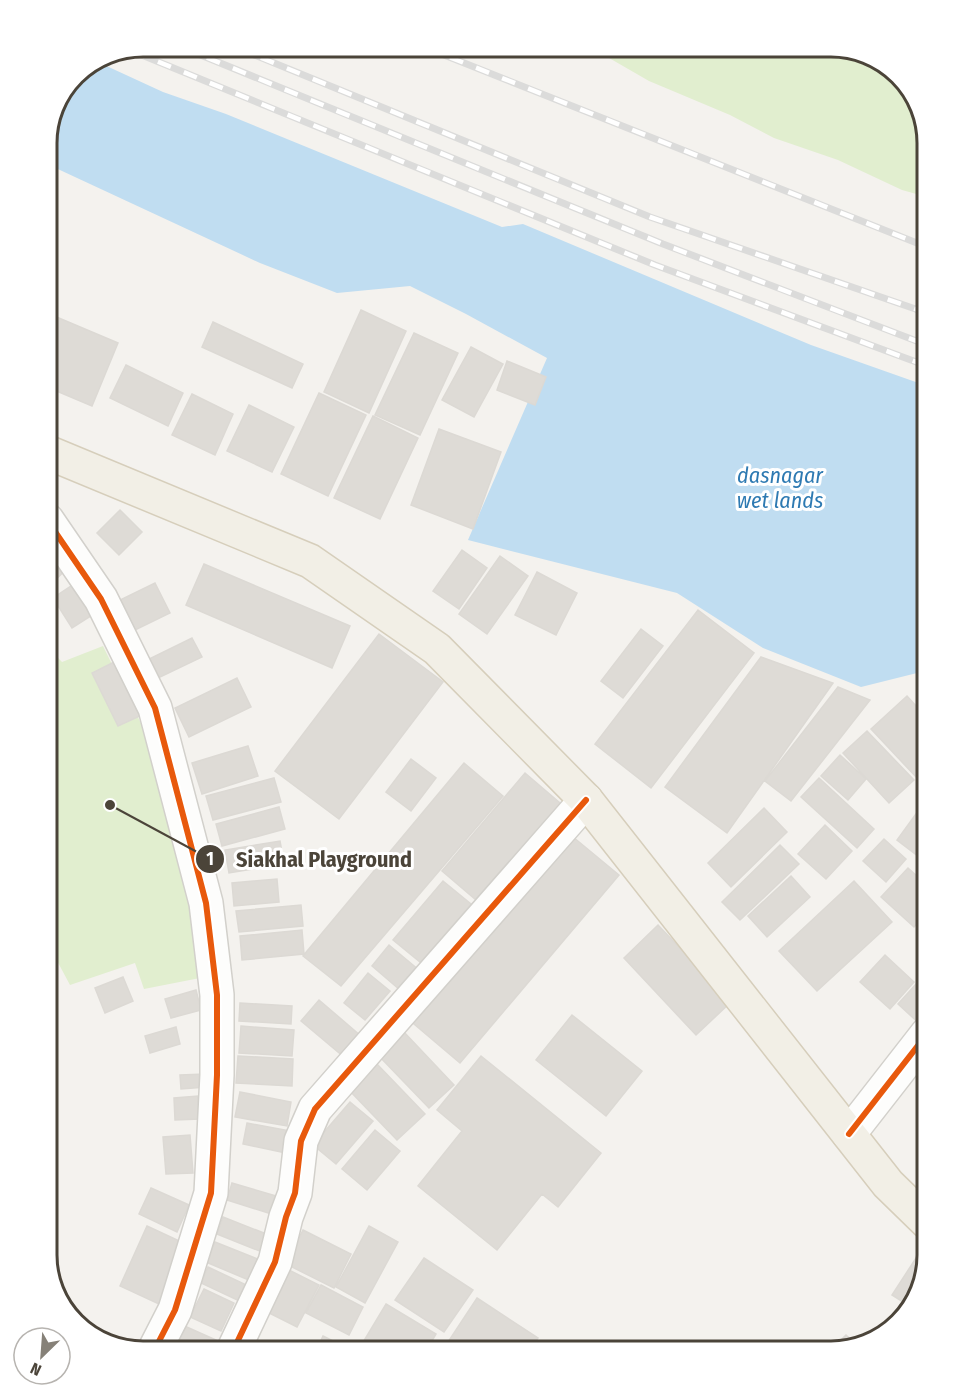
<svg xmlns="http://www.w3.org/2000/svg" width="974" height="1398" viewBox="0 0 974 1398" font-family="'Fira Sans Condensed',sans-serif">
	<rect width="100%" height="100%" fill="#f4f2ee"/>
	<path fill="#e1eecf" d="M590,47h247l47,16 31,32 12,48v54l-25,-7 -64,-30 -64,-22 -44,-23 -81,-34z
		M47,646l15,16 41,-16 53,108 33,102 11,122 -56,11 -9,-26 -65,22 -23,-43z"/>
	<path fill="#c0ddf1" d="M100,63l63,29 63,22 276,113 21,-3 288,121 116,41v292l-10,-5 -56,14 -98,-39 -86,-55 -209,-53 79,-182 -81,-44 -56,-28 -73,7 -77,-30 -213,-99v-28l32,-65z"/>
	<path fill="#dedbd6" stroke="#dcd9d4" stroke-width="1.5" d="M361,310l45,21 -37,82 -45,-21z
		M47,313l71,30 -26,63 -45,-19z
		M213,322l90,42 -11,24 -90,-41z
		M414,333l44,20 -38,82 -45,-20z
		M471,347l32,17 -29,53 -32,-17z
		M507,361l39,16 -11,28 -38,-15z
		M126,365l57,28 -15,33 -58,-28z
		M319,393l47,22 -38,81 -47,-22z
		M192,394l41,20 -18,41 -43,-20z
		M249,405l45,22 -22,45 -45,-21z
		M373,416l45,22 -38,81 -46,-21z
		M439,429l62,23 -28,77 -62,-24z
		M120,510l22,22 -23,23 -22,-22z
		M54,542l20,20 -24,23 -3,-3v-33z
		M462,550l25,18 -28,41 -26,-18z
		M500,556l28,20 -41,58 -28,-20z
		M204,564l146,62 -18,42 -146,-63z
		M537,572l40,21 -21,42 -41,-20z
		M77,582l20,30 -25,16 -19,-30z
		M155,583l15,30 -35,17 -15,-30z
		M698,610l56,43 -103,135 -56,-44z
		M641,629l22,17 -40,52 -22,-17z
		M379,634l64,48 -104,137 -64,-48z
		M192,638l10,19 -44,21 -9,-19z
		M761,657l72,26 -106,150 -62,-46z
		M114,662l26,54 -22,10 -26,-53z
		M237,678l14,29 -62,30 -14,-29z
		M838,687l32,13 -79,101 -26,-20z
		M907,696l20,22v50l-10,10 -46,-49z
		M867,731l47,49 -25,23 -46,-50z
		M248,746l10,30 -56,18 -10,-31z
		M840,755l26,24 -18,21 -27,-24z
		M411,759l25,19 -25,33 -25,-19z
		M464,763l39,33 -162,190 -38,-30z
		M525,773l41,35 -83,98 -41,-35z
		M274,778l7,24 -68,18 -7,-24z
		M819,778l55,51 -17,19 -56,-51z
		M279,807l6,22 -63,17 -6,-22z
		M764,808l23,24 -56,55 -23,-24z
		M918,811l9,8v44l-30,-23z
		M825,825l27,26 -26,28 -28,-25z
		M567,832l52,43 -159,188 -52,-44z
		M884,839l22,20 -20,23 -23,-21z
		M280,841l4,23 -55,9 -4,-23z
		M780,845l19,19 -59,56 -18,-18z
		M908,868l19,17v27l-13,15 -33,-30z
		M791,876l19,21 -43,40 -19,-21z
		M277,879l2,23 -45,4 -2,-23z
		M443,881l33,27 -50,59 -33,-27z
		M854,881l38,41 -75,69 -38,-40z
		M301,905l2,21 -64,6 -3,-21z
		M658,925l73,77 -35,33 -72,-77z
		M302,930l2,24 -62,6 -2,-24z
		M927,935v20l-10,-9z
		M389,945l36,30 -18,21 -35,-30z
		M885,955l29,27 -24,27 -30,-27z
		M927,972v47l-5,7 -24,-22z
		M368,973l22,18 -25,29 -21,-17z
		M123,977l10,24 -28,12 -10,-25z
		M196,990l5,20 -30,8 -6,-19z
		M319,1000l49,42 -17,21 -50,-42z
		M240,1003l52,3 -1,18 -52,-3z
		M572,1015l70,56 -36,45 -70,-56z
		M241,1026l53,4 -2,26 -53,-3z
		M176,1027l4,17 -30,9 -5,-17z
		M403,1031l51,54 -25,23 -51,-53z
		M238,1056l55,3 -1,27 -56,-3z
		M481,1056l120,97 -43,54 -16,-13 -45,56 -79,-64 44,-55 -25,-21z
		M376,1063l49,51 -28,26 -49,-51z
		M205,1074l1,13 -25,2 -1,-14z
		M240,1092l51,10 -4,24 -52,-9z
		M198,1096l2,23 -25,1 -1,-22z
		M350,1102l23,19 -37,43 -23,-19z
		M247,1123l49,9 -5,22 -48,-10z
		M375,1130l25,21 -33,39 -25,-21z
		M190,1135l3,38 -27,1 -3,-37z
		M232,1183l51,15 -5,18 -51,-16z
		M151,1188l38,17 -12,27 -38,-18z
		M223,1217l51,20 -7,17 -50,-20z
		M147,1226l39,18 -27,60 -39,-18z
		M369,1226l29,16 -33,61 -29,-16z
		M303,1230l48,24 -17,34 -48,-24z
		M215,1242l45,18 -9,21 -45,-19z
		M424,1258l49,32 -29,42 -49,-32z
		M916,1258l9,6 -11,40 -3,3 -19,-12z
		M208,1267l49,23 -7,16 -49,-23z
		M285,1268l34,17 -22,42 -34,-17z
		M321,1285l42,22 -14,28 -43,-22z
		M204,1289l30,14 -13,28 -31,-14z
		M477,1298l61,40 -9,13h-66l-15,-9z
		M386,1304l50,30 -10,17h-51l-13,-7z
		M180,1324l47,21 -2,6h-51l-6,-3z
		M846,1335l11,10 -27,6z
		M323,1336l28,14v1h-35z"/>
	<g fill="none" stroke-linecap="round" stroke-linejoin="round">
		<g stroke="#d2d0cb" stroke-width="36">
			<path id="minor" d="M47,520l54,79 54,109 51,195 11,92v80l-6,118 -36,117 -21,41
				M849,1134l78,-100
				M233,1351l42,-89 11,-45 9,-24 6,-52 14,-32 271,-309"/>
		</g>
		<g stroke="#d6cebb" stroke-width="36">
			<path id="major" d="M47,452l263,109 127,88 149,151 302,384 39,38"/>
		</g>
		<use href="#minor" stroke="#fdfdfc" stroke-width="33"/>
		<use href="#major" stroke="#f2efe6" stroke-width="33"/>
		<g stroke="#dbdbda" stroke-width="7">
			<path id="rail" d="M181,47l482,197 264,101
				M235,47l415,170 277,96
				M424,47l503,200
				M132,51l523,214 272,101"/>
		</g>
		<use href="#rail" stroke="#fff" stroke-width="4.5" stroke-dasharray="14" stroke-linecap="butt"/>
		<g stroke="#fff" stroke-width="10">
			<path id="cycleway" d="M47,520l54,79 54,109 51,195 11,92v80l-6,118 -36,117 -21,41
				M849,1134l78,-100
				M233,1351l42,-89 11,-45 9,-24 6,-52 14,-32 271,-309"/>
		</g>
		<use href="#cycleway" stroke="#e8590c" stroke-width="6"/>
	</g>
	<g text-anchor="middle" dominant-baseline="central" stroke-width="6" stroke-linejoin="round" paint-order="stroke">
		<g font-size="22" font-style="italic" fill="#2e7ab2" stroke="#fff">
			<text x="780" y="475">dasnagar<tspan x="780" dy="25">wet lands</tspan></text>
		</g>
	</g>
	<path d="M0 0H974V1398H0ZM143 57H831A86 86 0 0 1 917 143V1255A86 86 0 0 1 831 1341H143A86 86 0 0 1 57 1255V143A86 86 0 0 1 143 57Z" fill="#fff" fill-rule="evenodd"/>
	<path fill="none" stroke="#4b4439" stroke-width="3" d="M143 57H831A86 86 0 0 1 917 143V1255A86 86 0 0 1 831 1341H143A86 86 0 0 1 57 1255V143A86 86 0 0 1 143 57Z"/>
	<path fill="none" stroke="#4b4439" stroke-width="2" d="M110 805L210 859"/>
	<g fill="#4b4439" stroke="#fff" stroke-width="2">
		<circle cx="110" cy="805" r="6"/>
		<circle cx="210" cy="859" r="15"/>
	</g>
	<g font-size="18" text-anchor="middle" font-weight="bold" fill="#fff">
		<text x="210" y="865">1</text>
	</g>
	<g font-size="22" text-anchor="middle" font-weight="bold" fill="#4b4439" stroke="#fff" stroke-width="6" stroke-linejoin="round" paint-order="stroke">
		<text x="324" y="867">Siakhal Playground</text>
	</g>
	<g transform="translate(42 1356) rotate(205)"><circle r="28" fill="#ffffff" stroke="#b7b4b0" stroke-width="1.5"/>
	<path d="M0-4.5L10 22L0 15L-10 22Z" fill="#868178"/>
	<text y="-9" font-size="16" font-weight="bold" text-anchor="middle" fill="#4b4439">N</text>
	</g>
</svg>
